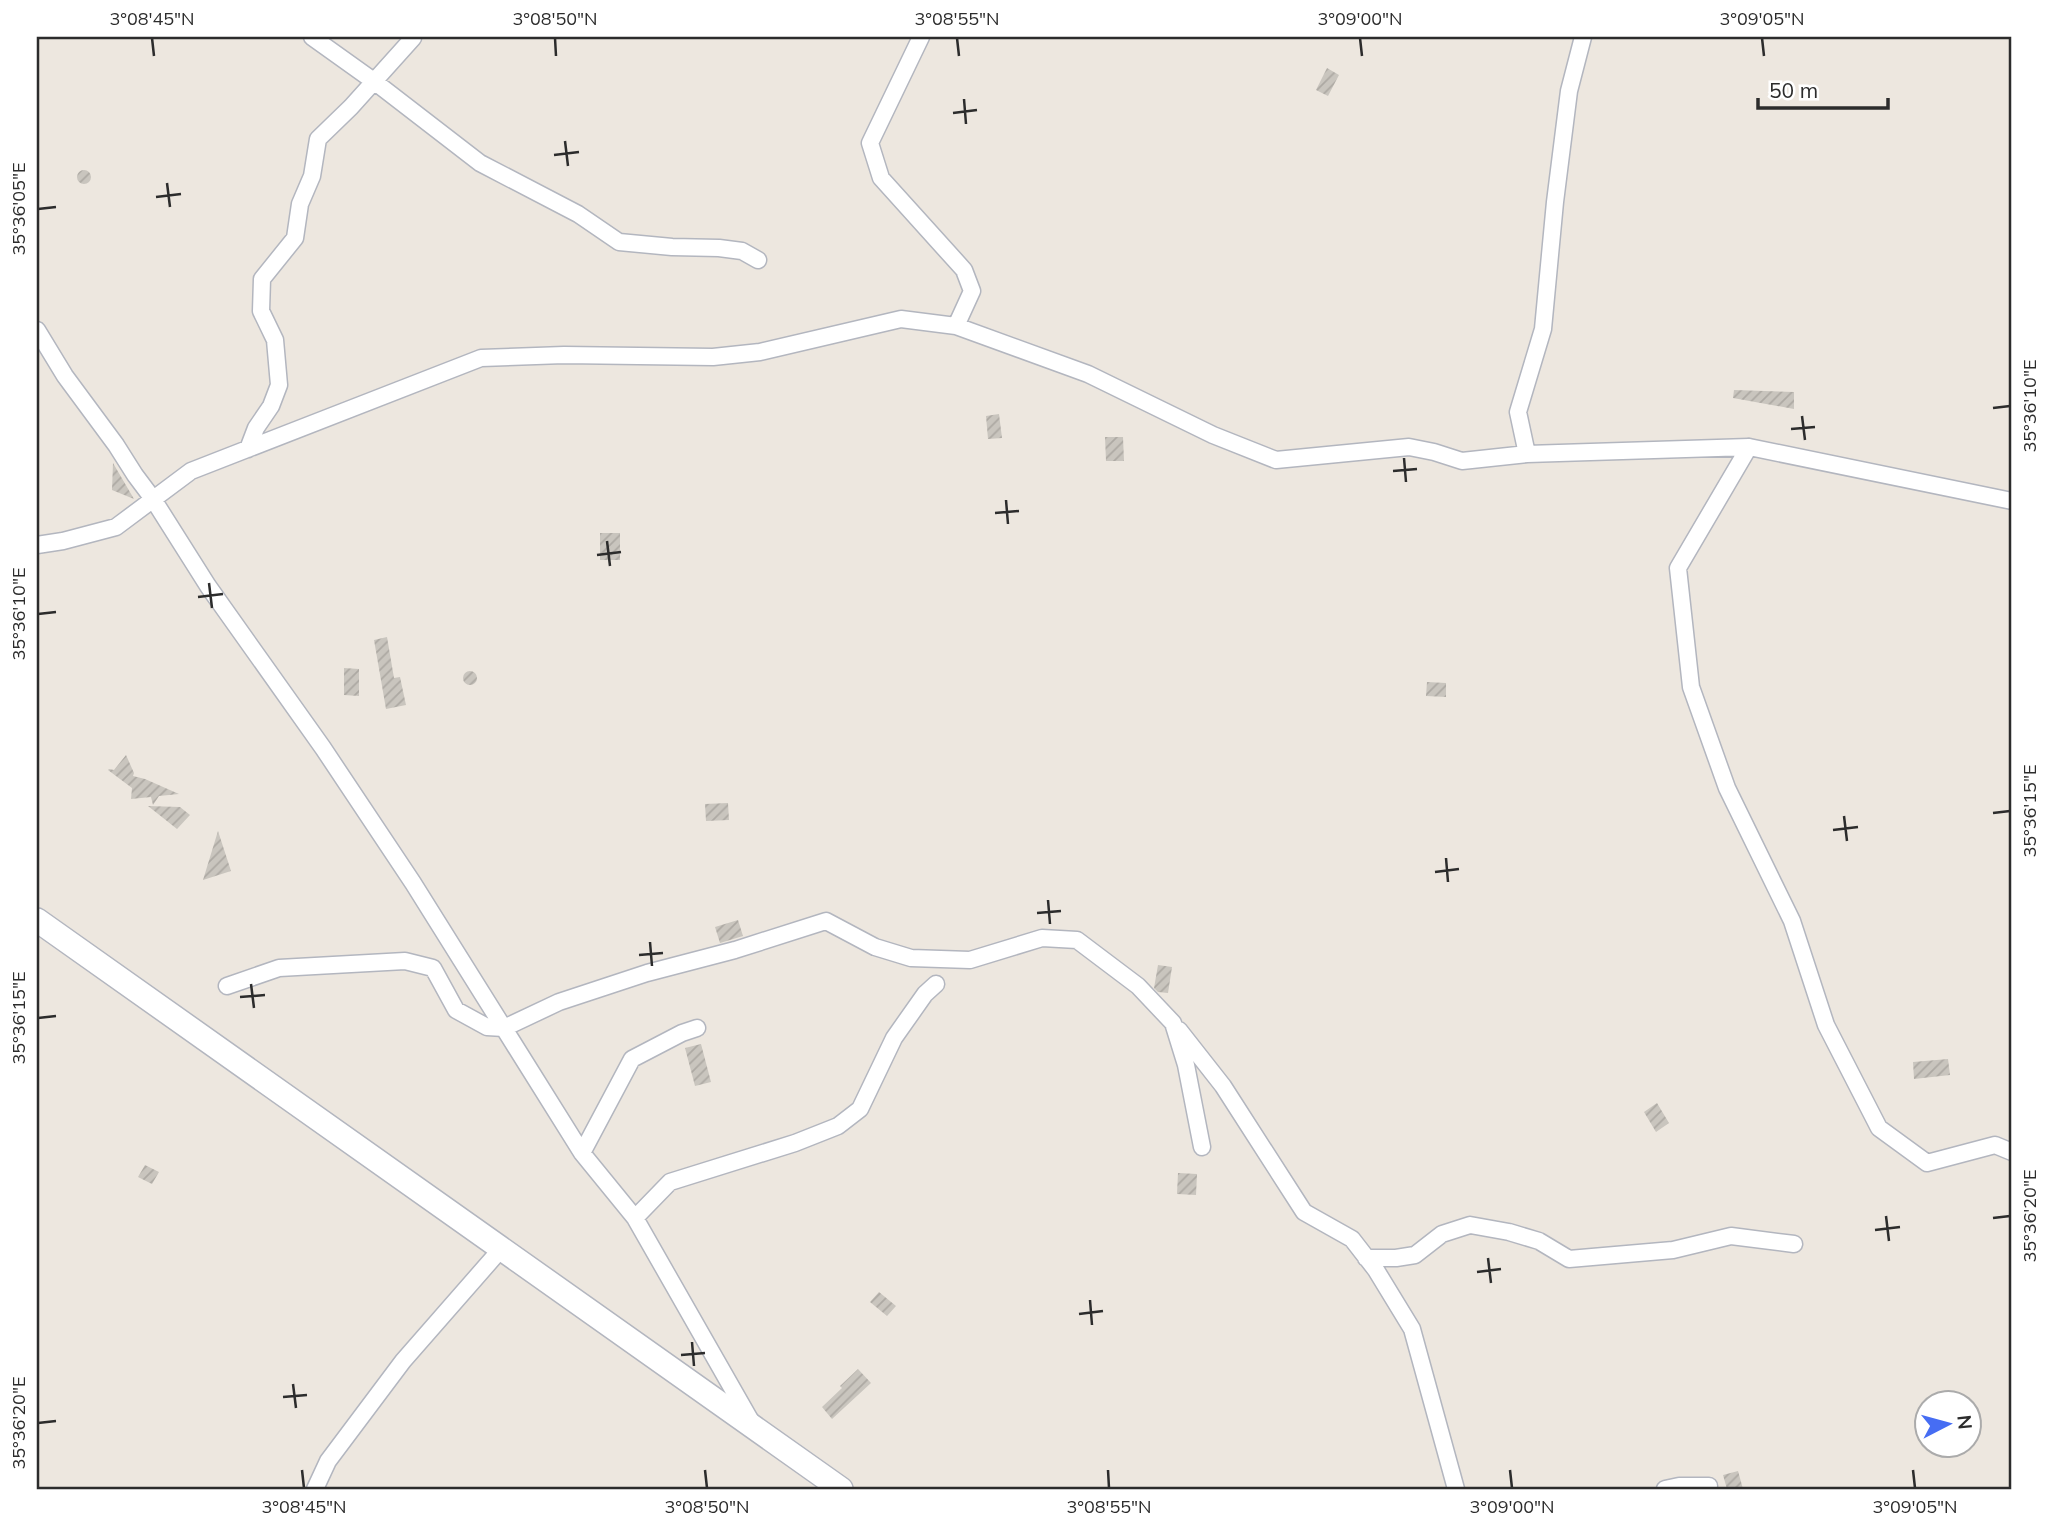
<svg xmlns="http://www.w3.org/2000/svg" width="2049" height="1526" viewBox="0 0 2049 1526" font-family="Mulish,sans-serif">
	<defs>
		<pattern id="building-hatch" width="6" height="6" patternUnits="userSpaceOnUse" patternTransform="scale(1.75)"><rect width="6" height="6" fill="#c9c5be"/><path d="M-1 1l2-2M0 6l6-6M5 7l2-2" fill="none" stroke="#ada9a3"/></pattern>
	</defs>
	<rect width="100%" height="100%" fill="#ede7df"/>
	<path fill="url(#building-hatch)" d="M1327,68l12,7 -11,21 -12,-6z
		M77 177a7 7 0 1 1 14 0a7 7 0 1 1-14 0Z
		M1734,390l60,2v17l-61,-11z
		M999,414l3,24 -14,1 -2,-23z
		M1105,437h18l1,24h-18z
		M113,463l21,36 -22,-9z
		M600,533h20v27h-20z
		M387,637l7,41 6,-1 6,28 -20,4 -12,-69z
		M344,668l15,1v27l-15,-1z
		M463 678a7 7 0 1 1 14 0a7 7 0 1 1-14 0Z
		M1427,682l19,1v14l-20,-1z
		M126,755l8,18 -1,3 12,3 34,15 -20,2 -6,9 -2,-8 -20,2 1,-11 -24,-18 1,-1 5,1z
		M728,803l1,17 -23,1 -1,-17z
		M148,806l32,1 10,8 -13,14z
		M218,831l13,40 -28,9z
		M738,920l5,16 -23,7 -5,-16z
		M1158,965l14,2 -4,26 -10,-1 -4,-4z
		M701,1044l10,38 -16,4 -10,-38z
		M1948,1059l2,16 -36,4 -1,-17z
		M1657,1103l12,20 -13,9 -12,-20z
		M145,1165l14,7 -7,12 -14,-7z
		M1178,1173l19,1 -1,21 -19,-1z
		M879,1292l17,14 -9,10 -17,-14z
		M858,1369l13,14 -39,36 -10,-12 20,-19 -2,-2z
		M1738,1471l5,18h-16l-4,-14z"/>
	<g fill="none" stroke-linecap="round" stroke-linejoin="round">
		<g stroke="#b3b6bf" stroke-width="19">
			<path id="street" d="M312,37l63,45 105,81 98,51 41,28 53,5 47,1 23,3 16,9
				M921,37l-51,106 11,35 83,92 8,21 -16,35
				M37,330l28,46 51,69 19,30 18,24 55,87 115,162 90,135 169,270 53,65 117,205
				M1749,447l-71,121 13,119 36,101 65,133 34,104 53,103 48,35 68,-18 17,7
				M248,449l8,-21 15,-22 8,-21 -4,-45 -14,-29 1,-32 33,-41 5,-34 12,-28 6,-37 33,-32 62,-69
				M1527,454l-9,-42 25,-83 12,-127 14,-111 14,-54
				M37,545l26,-4 53,-14 75,-56 290,-113 83,-3 149,2 47,-5 141,-33 55,7 132,48 125,61 63,25 133,-13 25,5 28,9 65,-7 222,-7 263,54
				M227,986l52,-18 126,-7 28,7 23,42 31,17 17,1 55,-26 88,-29 88,-23 91,-29 49,26 36,11 59,2 72,-22 35,2 61,46 35,37 13,42 16,82
				M1179,1030l44,56 81,126 48,27 24,31 36,59 44,160
				M582,1153l50,-94 50,-26 15,-5
				M635,1218l35,-36 125,-39 43,-17 22,-17 34,-71 31,-44 11,-10
				M1366,1258h30l19,-3 27,-21 28,-9 39,7 30,9 30,18 104,-9 58,-14 63,8
				M315,1489l13,-28 75,-100 98,-112
				M1665,1489l14,-3h30"/>
		</g>
		<g stroke="#b3b6bf" stroke-width="26">
			<path id="secondary" d="M37,920l804,569"/>
		</g>
		<use href="#street" stroke="#fff" stroke-width="16"/>
		<use href="#secondary" stroke="#fff" stroke-width="23"/>
	</g>
	<path fill="none" stroke="#2c2c2c" stroke-width="2.5" d="M152,38l2,18M555,38l1,18M957,38l2,18M1360,38l2,18M1762,38l2,18M964,99l2,25M953,113l24,-3M565,141l3,25M554,155l25,-3M167,183l3,24M156,197l25,-3M38,209l18,-2M1993,408l17,-2M1802,416l3,24M1791,429l24,-2M1404,458l2,24M1393,471l24,-2M1006,500l2,24M995,513l24,-2M607,541l3,25M597,555l24,-3M209,583l3,25M198,597l25,-3M38,614l18,-2M1993,813l17,-2M1844,816l3,25M1833,830l25,-3M1446,858l2,24M1435,872l24,-3M1048,900l2,24M1037,913l24,-2M650,942l2,24M639,955l24,-2M251,984l3,24M240,997l25,-2M38,1018l18,-2M1886,1216l3,25M1993,1218l17,-2M1875,1230l25,-3M1488,1258l3,25M1477,1272l24,-3M1090,1300l2,25M1079,1314l24,-3M692,1342l2,24M681,1355l24,-2M293,1384l3,24M283,1397l24,-2M38,1423l18,-2M302,1470l2,18M705,1470l2,18M1108,1470l1,18M1510,1470l2,18M1913,1470l2,18"/>
	<rect width="2049" height="1526" fill="none" stroke="#ffffff" stroke-width="77"/>
	<g transform="translate(1948 1424) rotate(84)"><circle r="33" fill="#ffffff" stroke="#ababab" stroke-width="2"/>
	<path d="M0-5L12 26L0 18L-12 26Z" fill="#466df3"/>
	<text y="-10" font-size="19" font-weight="bold" text-anchor="middle" fill="#2c2c2c">N</text>
	</g>
	<path d="M1758 98v10h130v-10" fill="none" stroke="#2c2c2c" stroke-width="3.5"/>
	<text x="1769" y="98" font-size="21" fill="#2c2c2c" stroke="#ffffff" stroke-width="5" paint-order="stroke">50 m</text>
	<rect x="38" y="38" width="1972" height="1450" fill="none" stroke="#2c2c2c" stroke-width="2.5"/>
	<g font-size="18" text-anchor="middle" fill="#2c2c2c">
		<text x="152" y="25">3°08'45"N</text>
		<text x="555" y="25">3°08'50"N</text>
		<text x="957" y="25">3°08'55"N</text>
		<text x="1360" y="25">3°09'00"N</text>
		<text x="1762" y="25">3°09'05"N</text>
		<text transform="translate(19 209) rotate(-90)" y="6">35°36'05"E</text>
		<text transform="translate(2030 406) rotate(-90)" y="6">35°36'10"E</text>
		<text transform="translate(19 614) rotate(-90)" y="6">35°36'10"E</text>
		<text transform="translate(2030 811) rotate(-90)" y="6">35°36'15"E</text>
		<text transform="translate(19 1018) rotate(-90)" y="6">35°36'15"E</text>
		<text transform="translate(2030 1216) rotate(-90)" y="6">35°36'20"E</text>
		<text transform="translate(19 1423) rotate(-90)" y="6">35°36'20"E</text>
		<text x="304" y="1513">3°08'45"N</text>
		<text x="707" y="1513">3°08'50"N</text>
		<text x="1109" y="1513">3°08'55"N</text>
		<text x="1512" y="1513">3°09'00"N</text>
		<text x="1915" y="1513">3°09'05"N</text>
	</g>
</svg>
